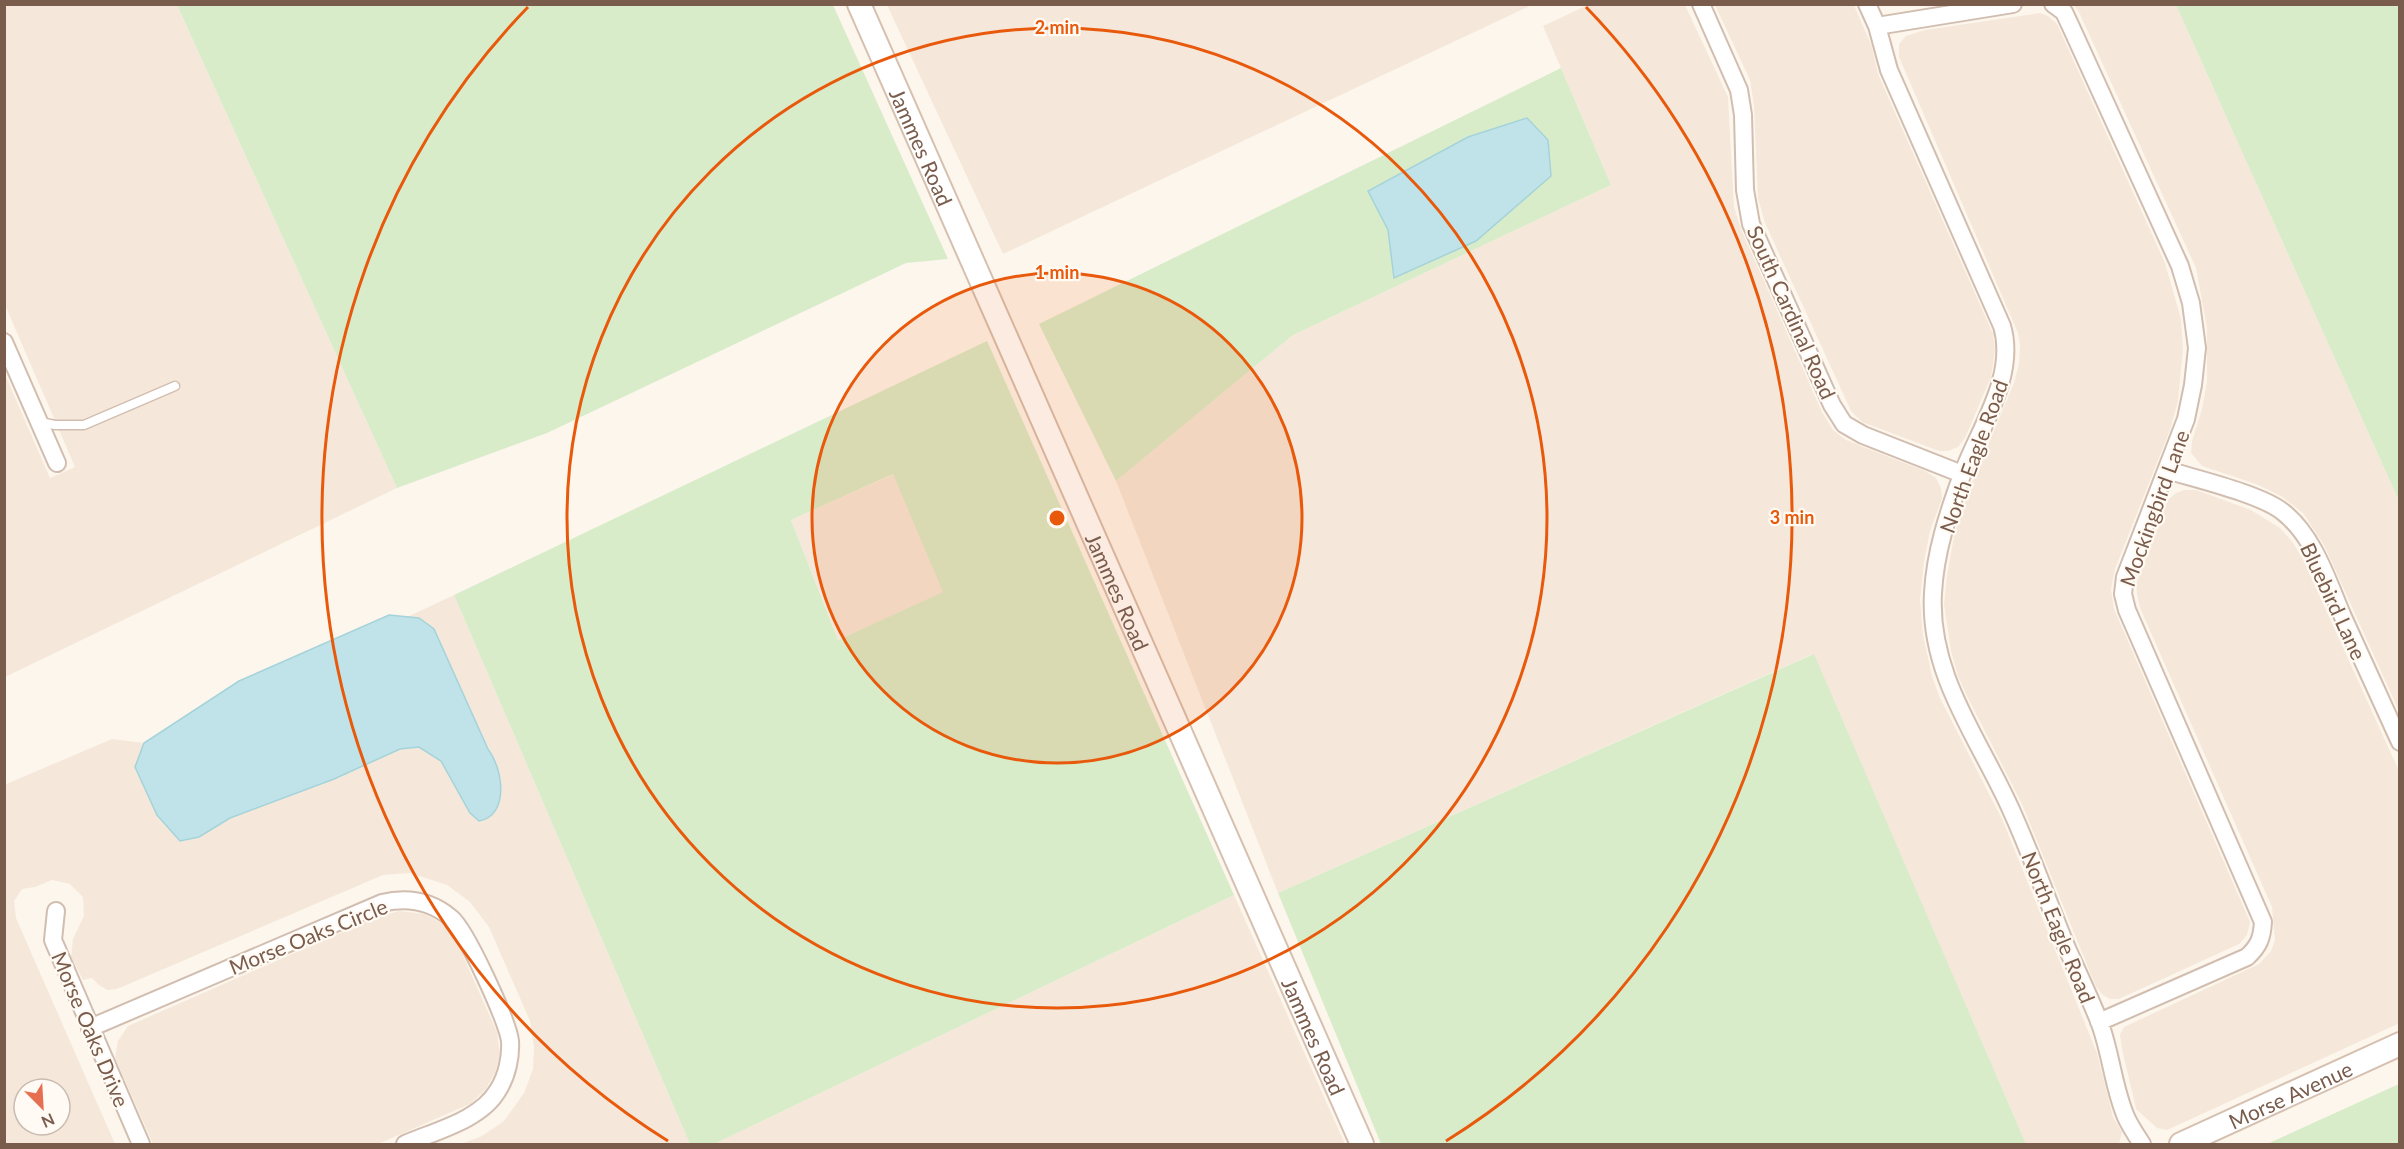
<svg xmlns="http://www.w3.org/2000/svg" width="2404" height="1149" viewBox="0 0 2404 1149" font-family="Lato,sans-serif">
	<rect width="100%" height="100%" fill="#fdf6ec"/>
	<path fill="#f5e8da" fill-rule="evenodd" d="M1534,4l-531,250 -116,-249v-1z
		M5,5h172l220,483 -392,189 -1,-305 46,106 25,-11 -70,-162z
		M1588,5h97l43,92 6,110 7,22 81,183 11,18 13,10 79,31 11,7 5,10 1,11 -12,32 -6,31 -4,38 3,35 9,41 8,22 62,121 95,234 16,64 9,15 -3,12h-93l-213,-490 -535,239 -162,-412 177,-146 318,-150 -68,-159z
		M1715,5h139l18,42 6,27 115,260 2,16 -4,27 -26,61 -7,9 -10,4h-9l-77,-29 -11,-11 -86,-188 -7,-25 -4,-92 -4,-26z
		M2073,5h103l223,496v210l-75,-166 -21,-32 -22,-17 -25,-12 -54,-18 -11,-13 1,-12 10,-32 5,-28v-53l-11,-60 -118,-258z
		M2040,13l8,3 9,8 108,239 16,56 2,30 -5,52 -8,29 -55,139 -4,20 3,20 136,313 -3,13 -8,9 -120,55h-9l-7,-4 -7,-8 -74,-183 -54,-106 -10,-22 -7,-25 -7,-46 3,-30 7,-39 16,-48 44,-105 5,-19 1,-19 -2,-12 -119,-276v-13l7,-8 19,-6z
		M894,474l50,118 -106,48 -47,-120z
		M2184,490h12l55,20 29,18 11,12 11,17 97,214 1,252 -233,107 -10,-2 -21,-19 -14,-60 -2,-14 4,-8 135,-63 12,-13 4,-11 -3,-33 -132,-299 -3,-14 -1,-10 32,-84 8,-7z
		M454,595l236,549h-229l21,-8 22,-15 20,-28 9,-24 1,-22 -4,-26 -41,-94 -19,-25 -23,-17 -37,-12 -27,2 -266,114 -10,1 -8,-5 -7,-7 -9,2 -12,-23 2,-18 11,-23 -1,-19 -13,-13 -18,-4 -17,7 -13,2 -8,12 2,17 99,226h-108l-3,-6v-353l108,-46 32,4 -9,24 64,70 31,-19 104,-39 66,-30 19,-2 22,13 29,53 23,-57 -74,-138h-14zM24,1089h36v36h-36z
		M1234,895l111,249h-631z
		M399,911l26,3 19,11 12,15 41,92 3,23 -5,18 -10,17 -15,14 -92,40h-225l-38,-86 3,-17 10,-15 244,-107z"/>
	<path fill="#d8ecc9" fill-rule="evenodd" d="M177,5h656l115,254 -42,4 -359,170 -150,55z
		M2176,5h223v496z
		M1561,68l50,117 -318,150 -177,146 -77,-157zM1369,191l107,50 -82,37 -6,-48z
		M987,341l247,554 -520,249h-24l-236,-549zM893,474l50,118 -105,48 -47,-120z
		M1814,654l212,490h-645l-103,-251z
		M2399,1084v60h-132z"/>
	<path fill="#bfe3e8" stroke="#a5d3da" stroke-width="1.5" d="M1527,118l21,22 3,36 -75,65 -82,37 -6,-48 -20,-39 100,-54z
		M389,615l30,3 15,11 54,120c15,20 22,66 -9,72l-9,-8 -29,-52 -22,-14 -19,2 -66,30 -104,39 -31,19 -19,4 -23,-26 -22,-48 9,-24 95,-62z"/>
	<g fill="none" stroke-linecap="round" stroke-linejoin="round">
		<g stroke="#d1beb0" stroke-width="11">
			<path id="lane" d="M40,422l15,3h29l91,-39"/>
		</g>
		<g stroke="#d1beb0" stroke-width="20">
			<path id="street" d="M1701,4l38,86 4,25 2,75 6,34 81,181 12,19 19,11 99,39
				M1867,4l10,22 12,44 113,256c15,50 -23,103 -40,149 -14,38 -27,78 -29,118 -5,83 48,148 79,219 20,44 36,90 54,134 11,25 23,50 33,75 12,31 14,66 27,96 4,9 10,18 16,27
				M2053,4l11,8 7,15 109,239 11,37 6,45 -4,37 -7,34 -61,158 -2,17 4,16 136,312c-1,16 -4,24 -16,35l-148,65
				M1877,26l136,-22
				M4,342l53,121
				M2167,470c29,9 94,24 116,42 31,24 45,70 60,105 19,42 38,83 57,125
				M56,911l-3,29 88,204
				M90,1028l292,-125c25,-6 49,-2 69,15 15,12 57,104 59,123 1,16 -3,35 -12,49 -17,30 -63,41 -93,54"/>
		</g>
		<g stroke="#d6c0b0" stroke-width="26">
			<g id="secondary">
				<path id="s1" d="M859,4l503,1140"/>
				<path id="s2" d="M2181,1144l219,-100"/>
			</g>
		</g>
		<use href="#lane" stroke="#fff" stroke-width="8"/>
		<use href="#street" stroke="#fff" stroke-width="16"/>
		<use href="#secondary" stroke="#fff" stroke-width="22"/>
	</g>
	<circle cx="1057" cy="518" r="245" fill="#e8590c" fill-opacity=".12"/>
	<g fill="none" stroke="#e8590c" stroke-width="3">
		<circle cx="1057" cy="518" r="245"/>
		<circle cx="1057" cy="518" r="490"/>
		<path d="M668 1141A735 735 0 0 1 528 7M1586 7A735 735 0 0 1 1446 1141"/>
	</g>
	<g text-anchor="middle" dominant-baseline="central" stroke-width="4.5" stroke-linejoin="round" paint-order="stroke">
		<g font-size="21" fill="#7a5c4d" stroke="#fffaf3">
			<text stroke="none"><textPath href="#s1" startOffset="156">Jammes Road</textPath></text>
			<text transform="translate(1792 312) rotate(66)">South Cardinal Road</text>
			<text transform="translate(1973 456) rotate(-70)">North Eagle Road</text>
			<text transform="translate(2154 508) rotate(-70)">Mockingbird Lane</text>
			<text stroke="none"><textPath href="#s1" startOffset="642">Jammes Road</textPath></text>
			<text transform="translate(2334 601) rotate(65)">Bluebird Lane</text>
			<text transform="translate(2059 927) rotate(68)">North Eagle Road</text>
			<text transform="translate(308 936) rotate(-22)">Morse Oaks Circle</text>
			<text transform="translate(91 1029) rotate(67)">Morse Oaks Drive</text>
			<text stroke="none"><textPath href="#s1" startOffset="1128">Jammes Road</textPath></text>
			<text stroke="none"><textPath href="#s2" startOffset="120">Morse Avenue</textPath></text>
		</g>
	</g>
	<circle cx="1057" cy="518" r="9" fill="#e8590c" stroke="#fffaf3" stroke-width="3"/>
	<g font-size="18" text-anchor="middle" font-weight="bold" fill="#e8590c" stroke="#fffaf3" stroke-width="4.5" stroke-linejoin="round" paint-order="stroke">
		<text x="1057" y="34">2 min</text>
		<text x="1057" y="279">1 min</text>
		<text x="1792" y="524">3 min</text>
	</g>
	<rect width="2404" height="1149" fill="none" stroke="#7a5c4d" stroke-width="12"/>
	<g transform="translate(42 1107) rotate(156)"><circle r="28" fill="#fffaf3" stroke="#cabbb1" stroke-width="1.5"/>
	<path d="M0-4.5L10 22L0 15L-10 22Z" fill="#e76f51"/>
	<text y="-9" font-size="16" font-weight="bold" text-anchor="middle" fill="#7a5c4d">N</text>
	</g>
</svg>
